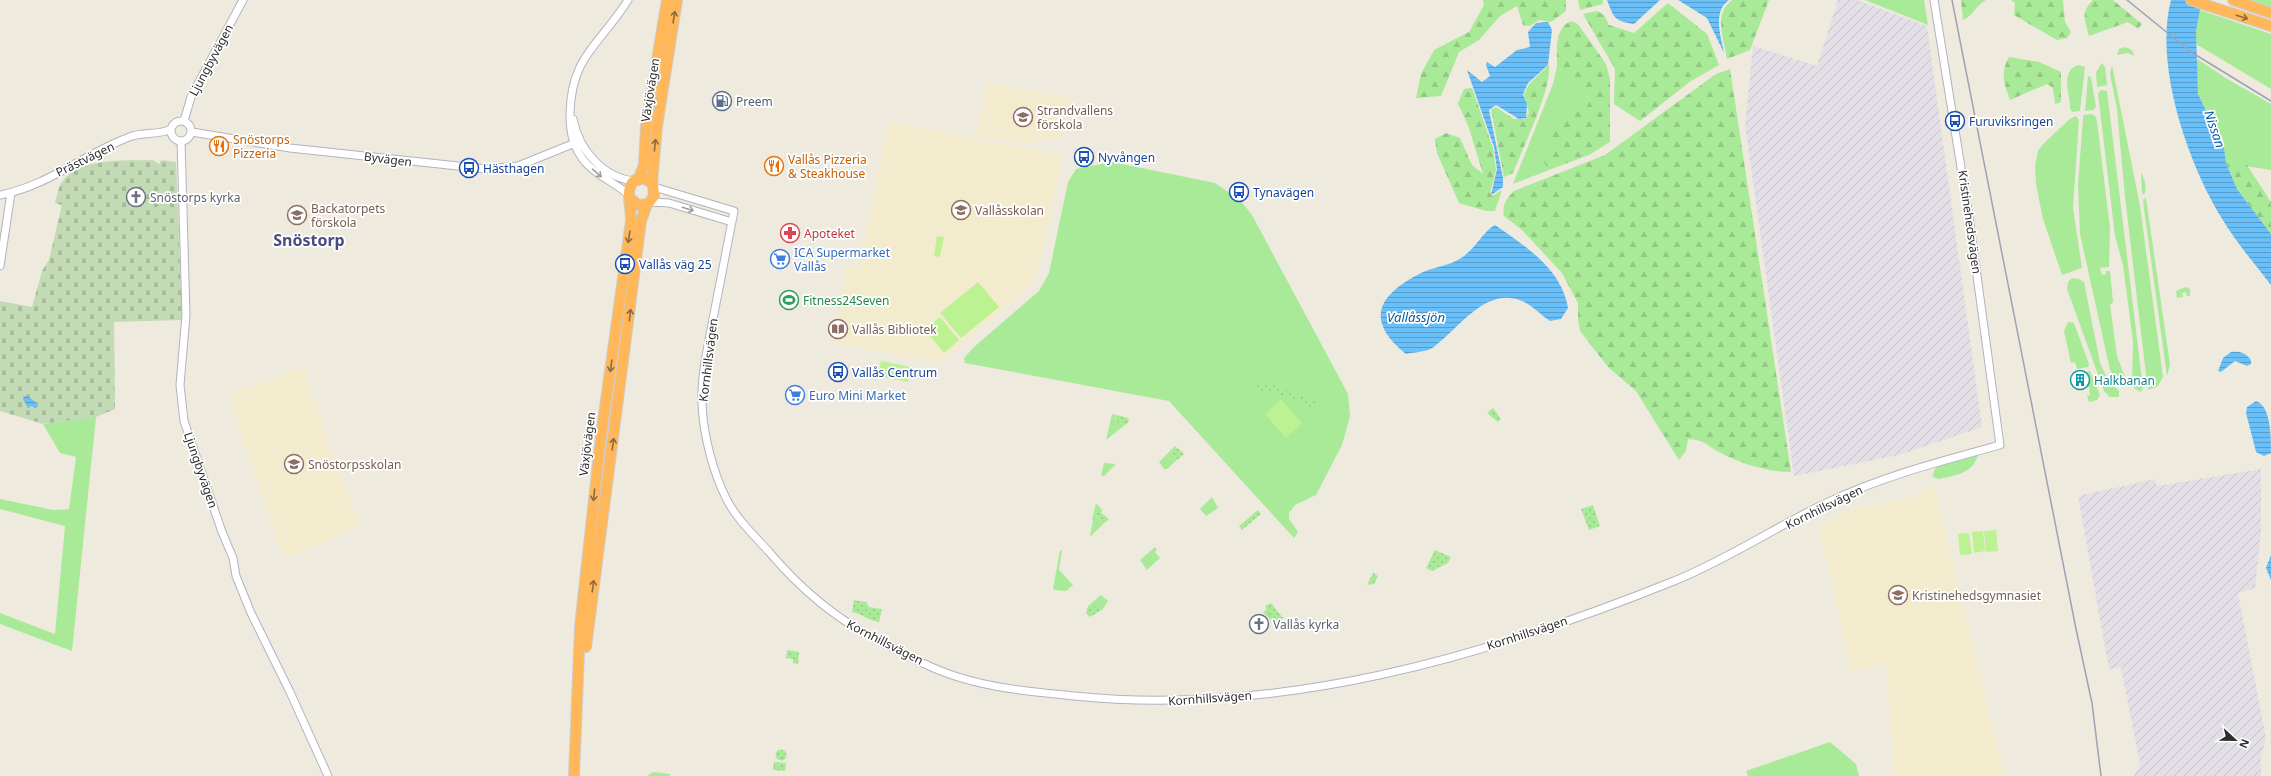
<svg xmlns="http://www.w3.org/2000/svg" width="2271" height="776" viewBox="0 0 2271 776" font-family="'Noto Sans',sans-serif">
	<defs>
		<pattern id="industrial-furrows" width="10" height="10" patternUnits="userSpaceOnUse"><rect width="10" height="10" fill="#e3dfe7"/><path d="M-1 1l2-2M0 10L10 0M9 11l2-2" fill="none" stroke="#c3c0c6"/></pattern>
		<pattern id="forest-firs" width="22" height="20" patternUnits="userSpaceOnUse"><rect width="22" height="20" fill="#a8ea97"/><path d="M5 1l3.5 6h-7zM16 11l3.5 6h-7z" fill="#91c982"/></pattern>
		<pattern id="cemetery-stones" width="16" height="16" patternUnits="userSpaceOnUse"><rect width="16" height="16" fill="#c2dbb4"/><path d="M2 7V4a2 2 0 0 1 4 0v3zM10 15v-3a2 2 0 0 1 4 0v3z" fill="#a7bc9b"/></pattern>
		<pattern id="park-dots" width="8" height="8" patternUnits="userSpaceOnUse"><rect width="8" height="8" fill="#a8ea97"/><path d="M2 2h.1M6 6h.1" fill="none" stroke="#91c982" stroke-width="1.8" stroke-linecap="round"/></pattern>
		<pattern id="water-rules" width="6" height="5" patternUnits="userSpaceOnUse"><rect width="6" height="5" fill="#69c0f9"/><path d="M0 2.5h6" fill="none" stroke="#579cca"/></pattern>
	</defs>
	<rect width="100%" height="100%" fill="#efeade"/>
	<path fill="url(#industrial-furrows)" d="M1838,0h19l70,26 55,401 -83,28 -105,21 -49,-352 8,-78 64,20z
		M2261,469v63l-6,56 -17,5 28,145 -5,18v20h-127l6,-12 -19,-96 -12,1 -31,-173 77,-17 2,7z"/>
	<path fill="#f2ebcd" d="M987,82l83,16 -7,40 -7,-1 -26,7 -54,-9z
		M889,122l174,33 -26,122 -13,15 -85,70h-8l-98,-19 14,-78 12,2z
		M304,367l36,107 20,52 -72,32 -6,-4 -42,-122 -10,-38z
		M1934,486l70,285v5h-110l-8,-113 -35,8 -32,-143 22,-15 67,-15z"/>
	<path fill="#a8ea97" d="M1865,0h59l4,25z
		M2250,0h21v7z
		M2200,10l71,24v55l-75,-45v-13z
		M2125,47l7,3 2,6 -6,-3 -11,2 2,-6z
		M2196,58l28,19 47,27v66l-45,-7 -2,-15 -26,-54z
		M2102,63l3,4 2,18 -10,2 -1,-15z
		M2078,65l7,2 -5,44 -7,1 -3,-3c1,-14 -11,-37 8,-44z
		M2112,65l28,141 23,171 -5,9 -9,4 -2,-7 -22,-186 -8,-88 -7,-35z
		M1557,66l33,34 -5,11 -40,51 4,8 -36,14 40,-100z
		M2088,76l3,1 5,30 -3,3 -8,1z
		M2101,90l6,1 36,297 -2,4 -6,-3 -3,-4 1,-43 -10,-77 -8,-29 -17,-142z
		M2092,114l4,3 1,5 13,106 -1,39 -9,1 2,7 4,-1v-3h4l3,31 -3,3 7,51 10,26 -2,4 -7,-4 -8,-12 -30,-136 -2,-49 5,-67 1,-3z
		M2076,116l3,4 -6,88 9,60 -20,7 -19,-56 -7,-35 -1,-18 3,-15 6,-8 27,-25z
		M1112,162l103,21 25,17 12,15 96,179 2,22 -8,29 -26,50 -21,10 -6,8v6l9,13 -4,6 -125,-137 -204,-38 -1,-5 10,-11 65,-56 10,-18 19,-91 8,-13z
		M2141,172c3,6 7,16 3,23l-2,-2z
		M2146,198l24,167 -3,11 -23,-167 -1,-9z
		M2072,278l7,1 5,3 16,81 8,17 11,11v6h-9l-6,-6 -37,-102 1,-7z
		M2185,287l5,2v7h-3l-1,-4 -4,1 1,4 -6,1 -1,-7z
		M2068,322l6,1 15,41 -1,3 -11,2 -2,-7 -4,1 -7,-32z
		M2090,371l10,24 -3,5 -8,2 -2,-6 3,-1 -1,-8h-3l-1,-7 3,-1 -1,-5 -7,1 -1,-2z
		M1112,414l4,1 -1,6 10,4 -19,15z
		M96,417l-24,234 -72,-27v-11l55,21 10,-108 -65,-17v-10l53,11 16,-1 7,-52 -16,-4 -17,-29z
		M1170,451l7,9 -10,9h-3l-5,-7z
		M1978,455c-5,18 -23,21 -40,24l-6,-3 4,-9z
		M1104,463l12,1 -12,12h-3z
		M1212,497l6,11 -12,8 -6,-7z
		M1096,503l7,8 -8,3 8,10 -12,12 -1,-1 3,-15 -1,-1z
		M1155,547l2,2 -2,3 5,6 -13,12 -7,-10z
		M1062,550l-3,20 14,15 -7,6 -12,-1 -1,-2 7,-37z
		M1101,595l7,6 -5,8 -4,-4 -11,1z
		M1830,742l26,22 3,12h-111l-2,-5z
		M653,772l17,2v2h-23z"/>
	<path fill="url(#forest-firs)" d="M1483,0h83v11l-15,11 -12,-2 -9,6 -7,-1 -6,-19 -17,10 -21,24 -20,12 -18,44 -25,2 5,-24 13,-24 35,-18 15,-27z
		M1578,0h25v4l-23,6z
		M1732,0h37l-19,50 -23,9c-3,-20 -14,-45 5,-59z
		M1961,0h25c-12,7 -12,15 -23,20z
		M2011,0h52l2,22 6,10 -4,6 -10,2 -43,-25 1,-12z
		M2093,0h20l29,24 -4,5 -10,-7 -39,14c-4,-16 -9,-23 4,-36z
		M1668,3l39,31 12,31 -28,16 -51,40 -26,-17 1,-35 -32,-55 14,-3 7,4 5,10 25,8z
		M1571,21l7,3 28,40 4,15v63l-21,13 -40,15 -5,-8 14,-45 12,-10 15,3 5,-10 -33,-34c0,-16 -3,-37 14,-45z
		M2009,57l30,5 22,10v30l-6,2 -2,-16 -6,-4 -37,16c-6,-16 -10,-27 -1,-43z
		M1549,65c3,24 -27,84 -36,108l-9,4 -13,-67 5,-3 18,12h11l4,-7 -5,-18 5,-10z
		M1730,69l61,403c-24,0 -50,-8 -72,-20 -13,-7 -14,-12 -31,-13l-2,12 -7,9 -43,-69 -28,-24 -28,-36 -2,-12v-16l-16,-30 -40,-43 -18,-14c-2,-11 2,-17 10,-25l91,-36 111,-81z
		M1472,88l21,60 3,22 -6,23 2,3 10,-6 -7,21h-9l-27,-8 -22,-50 -2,-14 11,-6 14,5 12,27 11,9 -14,-46 -11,-25 6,-14z
		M2226,163l21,2 24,37v32l-34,-45z"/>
	<path fill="url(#cemetery-stones)" d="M153,160l6,4 2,-4 15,2 6,158 -68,2 1,87 -19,8 -53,7 -43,-13v-110l32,6 10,-36 7,-11 13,-55 -7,-2c2,-7 3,-15 7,-21 16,-25 64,-21 91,-22z"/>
	<path fill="url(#park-dots)" d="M1272,384l44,18 -2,6 -43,-17 -11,6 -3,-12z
		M1493,408l8,11 -3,3 -11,-9z
		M1116,415l13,3 -1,5 -3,2 -10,-4z
		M1175,446l9,8 -7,6 -7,-9z
		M1593,505l7,21 -11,4 -8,-21z
		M1258,510l3,4 -19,16 -3,-4z
		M1099,511l10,8 -6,5 -8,-11z
		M1435,550l16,7 -3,6 -16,8 -6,-3z
		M1373,573l5,3 -4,8 -7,1z
		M854,600l12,2 3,5 13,2 -3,13c-12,-2 -16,-8 -27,-10z
		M1271,603l12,15 -7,8 -13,-14 4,-2 -2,-4z
		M1099,605l4,4 -13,8 -4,-4 2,-7z
		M787,650l12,2 -1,12 -5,-1v-4l-7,-1z
		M775.5 755a5.5 5.5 0 1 1 11 0a5.5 5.5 0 1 1-11 0Z
		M774,762l12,1 -1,8 -12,-1z"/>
	<path fill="#bdf292" d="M937,236l7,1 -4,20 -6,-1z
		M978,282l21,25 -38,31 -21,-25z
		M940,317l19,23 -15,13 -19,-23z
		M881,361l30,6 -3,15 -30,-6z
		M1281,399l21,24 -16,15 -21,-24z
		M1996,530l2,21 -12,1 -2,-21z
		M1983,531l2,20 -11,2 -2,-21z
		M1969,533l3,21 -12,1 -2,-21z"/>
	<path fill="url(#water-rules)" d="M1607,0h53l-26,24c-20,-3 -20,-6 -27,-24z
		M1678,0h51c-17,12 -8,36 -5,53l-17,-35z
		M2171,0h31l-6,31 2,63 26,54 2,15 11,26 34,45v51c-17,-22 -36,-44 -50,-68 -34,-56 -67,-153 -50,-217z
		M1548,22l4,8 -4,35 -20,18 -5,11 4,10 -1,14 -7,1 -23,-14 -7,5 14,68v9l-12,8 6,-26 -3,-22 -27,-77 15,12 8,-6 -4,-11 1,-3 8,5 22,-17 13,-3 -2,-15 8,-9z
		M1495,225c30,21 67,44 73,83l-7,11 -11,2c-9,-6 -18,-16 -28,-20 -36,-15 -63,27 -87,45 -6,6 -21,6 -29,8 -42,-34 -28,-59 15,-81 12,-6 28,-7 40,-15 14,-8 22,-27 34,-33z
		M2231,352c9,-1 15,1 20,8v4l-4,2 -12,-5 -14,11 -3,-1 5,-13z
		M24,396l5,1 9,7 -2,4 -5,-2 -3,2 -5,-9z
		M2256,401c15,5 15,35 15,52l-7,3 -8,-4 -10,-39 1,-6z
		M2271,555v25l-5,-12z"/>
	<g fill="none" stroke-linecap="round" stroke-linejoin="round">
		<g stroke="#b2b3c1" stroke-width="9">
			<path id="minor" d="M628,0c-27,44 -57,55 -58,114 0,19 3,33 15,48 13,15 30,20 44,33
				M573,119c6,31 30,59 62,62
				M171 131a10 10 0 1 1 20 0a10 10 0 1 1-20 0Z
				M184,121l7,-24 52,-97
				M192,132l98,16 196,21 32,-3 62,-25
				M181,141l5,174 -6,70 4,36 38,111 11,26 3,18 15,37 39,79 38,84
				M654,187l80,24c-7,36 -14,72 -21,108 -5,27 -12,56 -11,84 1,31 11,70 25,97 11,21 28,36 43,53 29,34 63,64 104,85 27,14 54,30 84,39 38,12 77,15 116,19 206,21 411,-39 600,-115 52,-21 100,-53 150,-77 56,-27 117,-43 176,-59l-31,-228 -35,-217
				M0,195c48,-9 87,-43 132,-59 12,-4 29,-1 39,-7
				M650,202l19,1 63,19
				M0,266l11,-73"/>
		</g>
		<g stroke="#cdcdcd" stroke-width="12">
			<path id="highway" d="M2191,0l80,26
				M2233,0l38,13
				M638,180l6,-15 2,-39 21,-126
				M652,184l5,-58 20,-126
				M586,647l55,-426 6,-17
				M574,776l6,-149 21,-191 30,-215c1,-12 -9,-39 8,-42 6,-1 11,2 14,6l1,11 -6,8 -10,1 -8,-7"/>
		</g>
		<use href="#minor" stroke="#fff" stroke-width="7"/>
		<use href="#highway" stroke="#ffb759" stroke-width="10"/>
		<path stroke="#a0a0b8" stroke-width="1.5" d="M1952,0l124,629 16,74 9,73
			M2127,0l64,52 80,49"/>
	</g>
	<defs><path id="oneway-shaft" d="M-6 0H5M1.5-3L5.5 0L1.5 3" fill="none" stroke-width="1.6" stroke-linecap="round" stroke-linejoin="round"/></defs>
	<g stroke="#8c6b41">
		<use href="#oneway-shaft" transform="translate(674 17) rotate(-81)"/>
		<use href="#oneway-shaft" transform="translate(2242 17) rotate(18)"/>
		<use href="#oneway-shaft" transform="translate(655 145) rotate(-84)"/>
		<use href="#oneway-shaft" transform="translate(629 237) rotate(99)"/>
		<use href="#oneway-shaft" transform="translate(630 315) rotate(-83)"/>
		<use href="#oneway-shaft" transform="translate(611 366) rotate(98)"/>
		<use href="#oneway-shaft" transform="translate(613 444) rotate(-82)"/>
		<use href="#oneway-shaft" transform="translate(594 495) rotate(96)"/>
		<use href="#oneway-shaft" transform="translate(593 586) rotate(-82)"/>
	</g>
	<g stroke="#a0a0a0">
		<use href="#oneway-shaft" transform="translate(597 173) rotate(41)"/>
		<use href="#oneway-shaft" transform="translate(688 209) rotate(17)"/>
	</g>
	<defs>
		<g id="fuel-ring" transform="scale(1)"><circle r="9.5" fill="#fff" stroke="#5c6f8a" stroke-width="1.5"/><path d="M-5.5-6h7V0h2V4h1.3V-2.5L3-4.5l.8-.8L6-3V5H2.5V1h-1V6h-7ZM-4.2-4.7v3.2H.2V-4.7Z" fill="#5c6f8a"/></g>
		<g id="school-ring" transform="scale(1)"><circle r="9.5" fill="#fff" stroke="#8d6e63" stroke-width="1.5"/><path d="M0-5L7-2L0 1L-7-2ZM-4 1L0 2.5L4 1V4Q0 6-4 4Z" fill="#8d6e63"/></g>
		<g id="bus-ring" transform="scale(1)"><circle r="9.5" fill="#fff" stroke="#1a4fb4" stroke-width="1.5"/><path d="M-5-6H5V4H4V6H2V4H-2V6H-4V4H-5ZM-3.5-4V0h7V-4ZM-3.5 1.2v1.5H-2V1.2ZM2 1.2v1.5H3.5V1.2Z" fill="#1a4fb4"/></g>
		<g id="restaurant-ring" transform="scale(1)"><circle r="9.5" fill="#fff" stroke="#e8710a" stroke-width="1.5"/><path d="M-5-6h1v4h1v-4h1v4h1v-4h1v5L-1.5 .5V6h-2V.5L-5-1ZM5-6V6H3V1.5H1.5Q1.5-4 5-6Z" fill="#e8710a"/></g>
		<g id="church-ring" transform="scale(1)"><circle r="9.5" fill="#fff" stroke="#6b7280" stroke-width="1.5"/><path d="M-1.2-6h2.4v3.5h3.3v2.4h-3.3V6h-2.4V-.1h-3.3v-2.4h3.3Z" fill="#6b7280"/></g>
		<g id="pharmacy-ring" transform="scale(1)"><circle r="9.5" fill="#fff" stroke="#e0444e" stroke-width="1.5"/><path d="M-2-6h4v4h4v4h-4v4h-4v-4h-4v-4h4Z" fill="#e0444e"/></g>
		<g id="supermarket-ring" transform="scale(1)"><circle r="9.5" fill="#fff" stroke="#3f7fe0" stroke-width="1.5"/><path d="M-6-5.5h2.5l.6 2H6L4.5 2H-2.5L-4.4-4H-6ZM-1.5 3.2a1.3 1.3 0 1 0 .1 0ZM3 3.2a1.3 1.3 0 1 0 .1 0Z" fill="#3f7fe0"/></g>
		<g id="stadium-ring" transform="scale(1)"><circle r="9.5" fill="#fff" stroke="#2e9e5b" stroke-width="1.5"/><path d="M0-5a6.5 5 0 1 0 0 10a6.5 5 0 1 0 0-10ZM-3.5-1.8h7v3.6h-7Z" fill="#2e9e5b"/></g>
		<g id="library-ring" transform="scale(1)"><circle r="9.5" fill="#fff" stroke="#8d6e63" stroke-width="1.5"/><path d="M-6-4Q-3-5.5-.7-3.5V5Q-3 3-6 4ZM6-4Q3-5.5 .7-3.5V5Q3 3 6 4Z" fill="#8d6e63"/></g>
		<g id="building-ring" transform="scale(1)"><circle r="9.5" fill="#fff" stroke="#0f9aa8" stroke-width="1.5"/><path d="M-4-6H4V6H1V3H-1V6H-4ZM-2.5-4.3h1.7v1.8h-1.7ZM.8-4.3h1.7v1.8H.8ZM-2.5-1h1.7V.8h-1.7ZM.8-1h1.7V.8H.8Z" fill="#0f9aa8"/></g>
	</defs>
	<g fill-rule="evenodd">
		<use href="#fuel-ring" x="722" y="101"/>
		<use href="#school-ring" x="1023" y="117"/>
		<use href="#bus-ring" x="1955" y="121"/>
		<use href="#restaurant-ring" x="219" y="146"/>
		<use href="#bus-ring" x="1084" y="157"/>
		<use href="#restaurant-ring" x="774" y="166"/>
		<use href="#bus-ring" x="469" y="168"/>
		<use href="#bus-ring" x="1239" y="192"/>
		<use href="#church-ring" x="136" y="197"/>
		<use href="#school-ring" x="961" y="210"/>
		<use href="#school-ring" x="297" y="215"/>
		<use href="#pharmacy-ring" x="790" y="233"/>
		<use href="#supermarket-ring" x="780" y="259"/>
		<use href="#bus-ring" x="625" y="264"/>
		<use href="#stadium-ring" x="789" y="300"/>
		<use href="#library-ring" x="838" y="329"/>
		<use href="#bus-ring" x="838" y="372"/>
		<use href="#building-ring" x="2080" y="380"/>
		<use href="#supermarket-ring" x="795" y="395"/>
		<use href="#school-ring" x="294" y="464"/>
		<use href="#school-ring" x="1898" y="595"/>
		<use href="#church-ring" x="1259" y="624"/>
	</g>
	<g text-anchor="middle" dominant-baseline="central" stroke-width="3.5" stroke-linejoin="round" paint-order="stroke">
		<g font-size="12" fill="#2d2d2d" stroke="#fff">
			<text transform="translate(211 60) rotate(-62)">Ljungbyvägen</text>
			<text transform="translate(650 90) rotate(-81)">Växjövägen</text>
			<text transform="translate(85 159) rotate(-26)">Prästvägen</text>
			<text transform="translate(388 159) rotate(7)">Byvägen</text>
			<text transform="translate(1970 222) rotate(82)">Kristinehedsvägen</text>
			<text transform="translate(708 360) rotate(-83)">Kornhillsvägen</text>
			<text transform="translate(587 444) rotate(-83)">Växjövägen</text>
			<text transform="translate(201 470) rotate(71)">Ljungbyvägen</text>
			<text transform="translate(1824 507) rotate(-26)">Kornhillsvägen</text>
			<text transform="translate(1527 633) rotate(-18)">Kornhillsvägen</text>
			<text transform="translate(885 642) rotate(27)">Kornhillsvägen</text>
			<text transform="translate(1210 698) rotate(-4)">Kornhillsvägen</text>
		</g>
		<g font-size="12" fill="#4e5e75" stroke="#fff" text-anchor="start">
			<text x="736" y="101">Preem</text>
		</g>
		<g font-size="12" fill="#785e54" stroke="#fff" text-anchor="start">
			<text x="1037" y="110">Strandvallens<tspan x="1037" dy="14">förskola</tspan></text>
			<text x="311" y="208">Backatorpets<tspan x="311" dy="14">förskola</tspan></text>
			<text x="975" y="210">Vallåsskolan</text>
			<text x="852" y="329">Vallås Bibliotek</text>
			<text x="308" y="464">Snöstorpsskolan</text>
			<text x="1912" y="595">Kristinehedsgymnasiet</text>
		</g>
		<g font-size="12" fill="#164399" stroke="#fff" text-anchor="start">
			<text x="1969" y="121">Furuviksringen</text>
			<text x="1098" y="157">Nyvången</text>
			<text x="483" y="168">Hästhagen</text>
			<text x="1253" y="192">Tynavägen</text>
			<text x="639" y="264">Vallås väg 25</text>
			<text x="852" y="372">Vallås Centrum</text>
		</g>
		<g font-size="12" fill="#c56008" stroke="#fff" text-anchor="start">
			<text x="233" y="139">Snöstorps<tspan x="233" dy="14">Pizzeria</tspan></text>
			<text x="788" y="159">Vallås Pizzeria<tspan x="788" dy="14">&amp; Steakhouse</tspan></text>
		</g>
		<g font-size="12" fill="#5b616d" stroke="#fff" text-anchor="start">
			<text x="150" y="197">Snöstorps kyrka</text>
			<text x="1273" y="624">Vallås kyrka</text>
		</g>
		<g font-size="12" fill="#be3a42" stroke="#fff" text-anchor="start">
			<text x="804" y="233">Apoteket</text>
		</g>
		<g font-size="12" fill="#366cbe" stroke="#fff" text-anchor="start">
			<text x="794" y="252">ICA Supermarket<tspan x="794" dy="14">Vallås</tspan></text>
			<text x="809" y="395">Euro Mini Market</text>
		</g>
		<g font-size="12" fill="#27864d" stroke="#fff" text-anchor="start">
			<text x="803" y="300">Fitness24Seven</text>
		</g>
		<g font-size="12" fill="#0d838f" stroke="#fff" text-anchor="start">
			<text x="2094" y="380">Halkbanan</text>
		</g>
		<g font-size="13" font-style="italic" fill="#025bac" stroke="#fff">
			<text transform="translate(2215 129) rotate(71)">Nissan</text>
			<text x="1416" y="317">Vallåssjön</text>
		</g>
		<g font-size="16" font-weight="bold" fill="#484b82" stroke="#fff">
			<text x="309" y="240">Snöstorp</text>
		</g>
	</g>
	<g transform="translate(2235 740) rotate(112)" stroke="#ffffff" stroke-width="3" paint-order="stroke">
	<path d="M0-3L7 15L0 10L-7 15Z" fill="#2d2d2d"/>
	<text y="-6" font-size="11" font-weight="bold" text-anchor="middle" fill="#2d2d2d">N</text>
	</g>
</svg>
